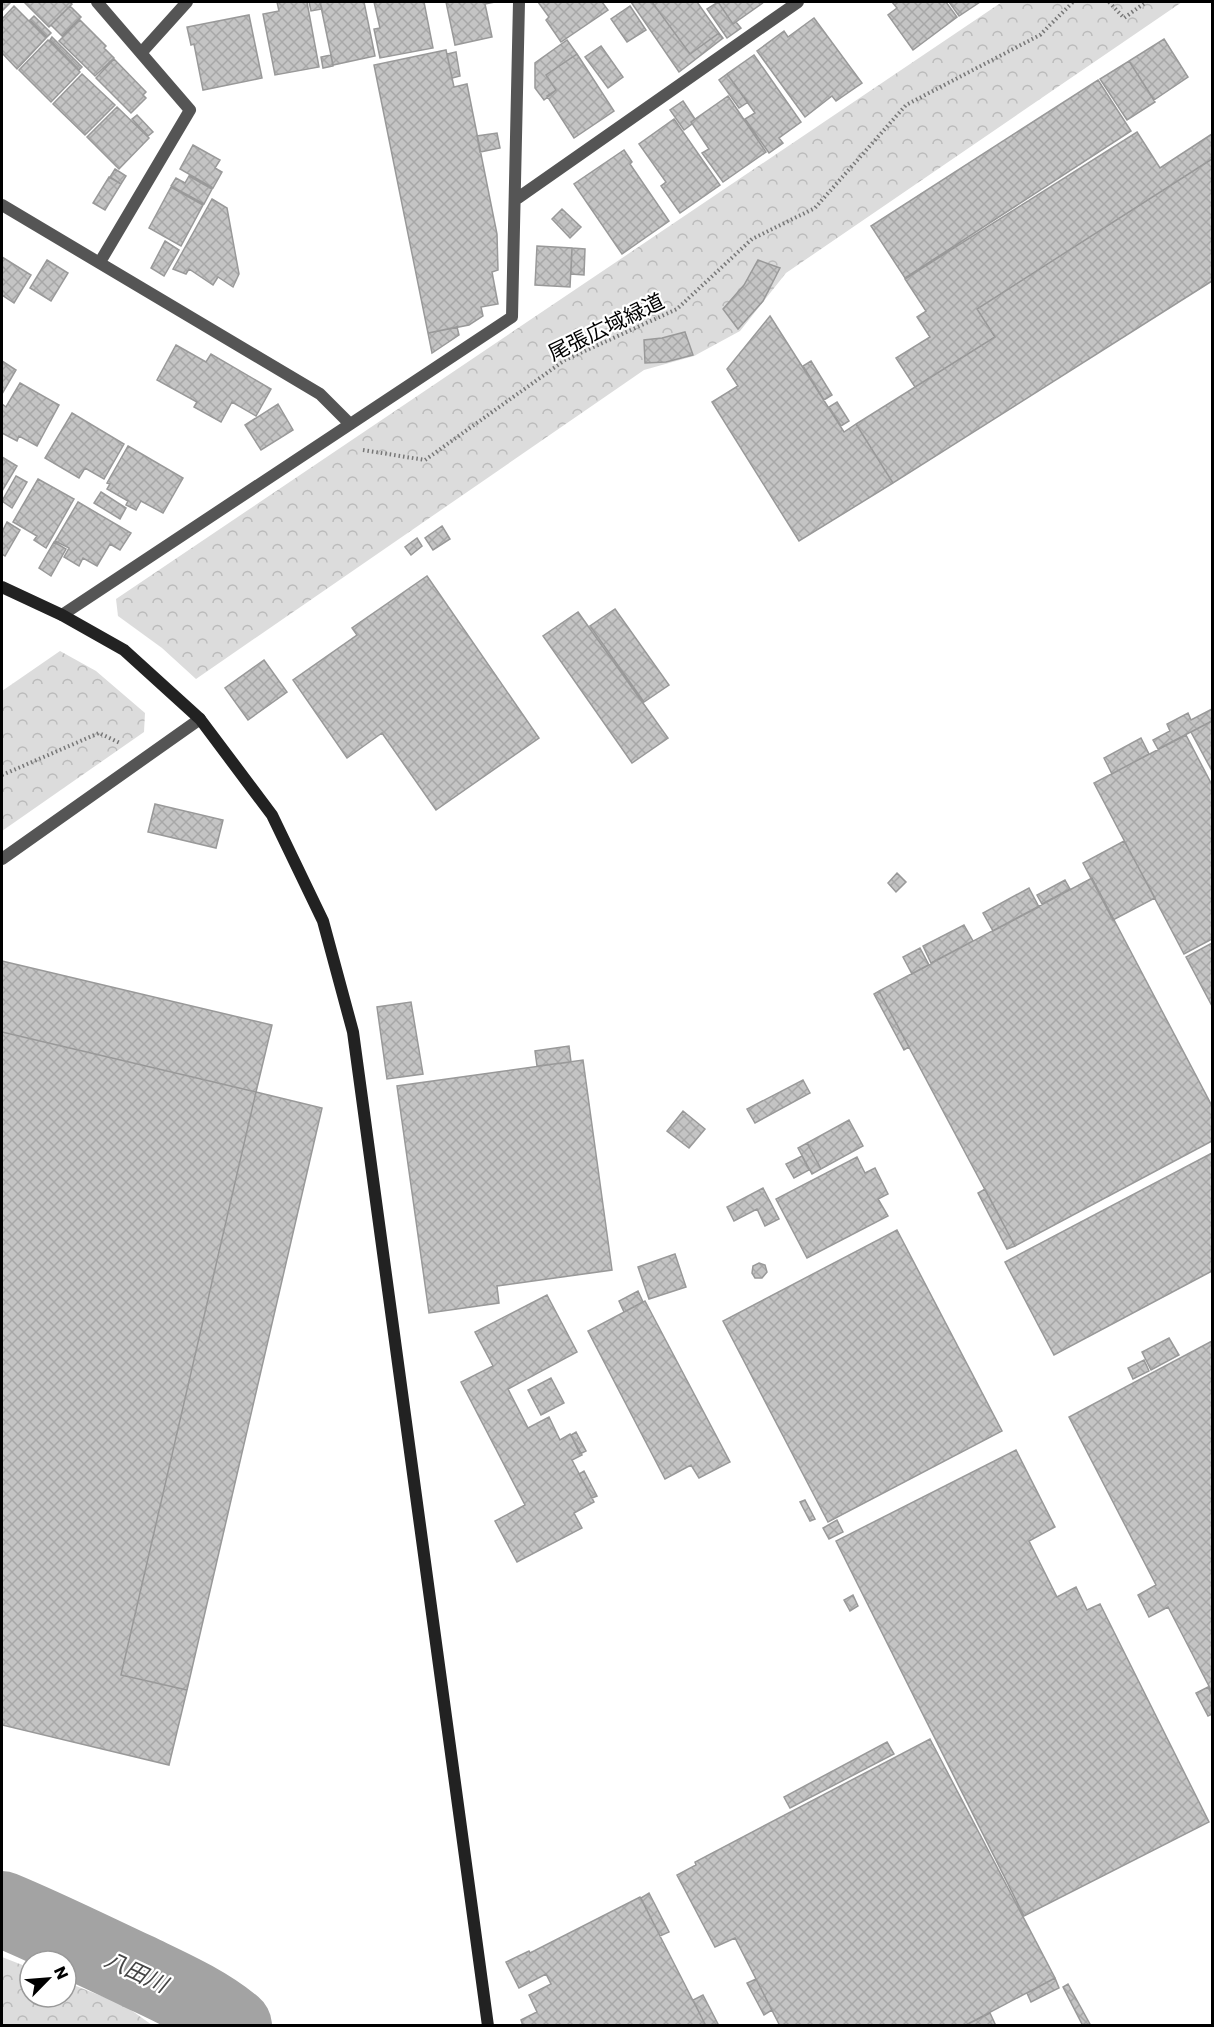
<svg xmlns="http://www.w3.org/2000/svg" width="1214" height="2027" viewBox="0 0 1214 2027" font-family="Poppins,'Noto Sans JP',sans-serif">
	<defs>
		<pattern id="park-crowns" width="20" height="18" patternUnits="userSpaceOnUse" patternTransform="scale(1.5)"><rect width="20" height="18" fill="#dcdcdc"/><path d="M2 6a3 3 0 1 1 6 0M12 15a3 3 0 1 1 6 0" fill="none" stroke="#bbb"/></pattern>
		<pattern id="building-cross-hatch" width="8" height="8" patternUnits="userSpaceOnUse" patternTransform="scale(1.5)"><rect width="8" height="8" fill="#c4c4c4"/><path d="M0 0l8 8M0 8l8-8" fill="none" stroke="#a7a7a7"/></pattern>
	</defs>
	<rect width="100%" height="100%" fill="#fff"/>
	<path fill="url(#park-crowns)" d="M1002,2h180l-396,271 -46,58 -46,25 -50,14 -448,309 -34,-31 -44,-32 -2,-17z
		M60,651l36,20 49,42 -1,19 -142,99v-140z
		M2,1957l28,11v29h36v-15l58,23 28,20h-150z"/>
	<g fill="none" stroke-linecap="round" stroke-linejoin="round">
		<path stroke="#a3a3a3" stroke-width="76" d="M2,1909c46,19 90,41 135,62 33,16 68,31 97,55"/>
	</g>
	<path fill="url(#building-cross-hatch)" stroke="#999" stroke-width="1.5" d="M2,2h9l-9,9z
		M24,2h45l3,2 -23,23z
		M277,2h30l12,65 -44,8 -12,-61 16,-3z
		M309,2h11l2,7 -11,2z
		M320,2h44l11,54 -42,9z
		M374,2h50l9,46 -53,10 -6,-29 6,-1z
		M446,2h49l-10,2 7,33 -37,8z
		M538,2h64l6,8 -47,32 -15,-22 3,-3z
		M631,2h21l38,52 29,-21 4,5 -44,34z
		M652,2h45l22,31 -29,21z
		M718,2l15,22 3,-2 5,6 -14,10 -20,-29z
		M718,2h46l-31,22z
		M892,2h54l11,15 -44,33 -25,-35 9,-7z
		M949,2h31l-21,14z
		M14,6l32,32 -29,31 -15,-16v-34z
		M70,6l11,11 -19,19 -11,-11z
		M630,6l16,24 -19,12 -16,-23z
		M249,15l13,63 -59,12 -9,-46 -3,1 -4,-18z
		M34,16l17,17 -4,4 -17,-17z
		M814,18l48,65 -26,18 -4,-5 -27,21 -48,-66 27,-20 4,6z
		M80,20l26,26 -2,2 10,10 -19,18 -36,-35z
		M52,37l30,30 -3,3 -29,-30z
		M1164,39l24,38 -34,23 -25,-39z
		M48,40l32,32 -29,30 -32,-32z
		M567,40l10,14 -31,21 10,15 -12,10 -9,-12v-25z
		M601,46l22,31 -15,11 -23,-31z
		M446,50l8,37 13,-3 30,150 1,36 -6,2 6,32 -17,3 2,9 -14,9 -41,8 -54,-268z
		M456,52l4,24 -8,2 -5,-24z
		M577,54l37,57 -40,27 -27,-42 9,-6 -10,-15z
		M331,55l2,11 -10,2 -2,-11z
		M754,55l47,67 -22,16 4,5 -14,10 -24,-34 10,-6 -28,-39z
		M114,59l32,33 -3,3 3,3 -15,15 -35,-35z
		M1129,61l26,41 -28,18 -27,-41z
		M82,74l33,31 -30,30 -32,-31z
		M727,74l21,28 -9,6 -20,-28z
		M1098,80l33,51 -226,147 -34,-52z
		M728,96l38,56 -43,30 -21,-29 7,-4 -18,-27z
		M683,101l12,18 -4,3 1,2 -8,6 -14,-20z
		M117,107l32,31 -30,31 -32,-32z
		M137,115l16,17 -5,4 -16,-17z
		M674,119l46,66 -40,28 -19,-27 5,-4 -27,-38z
		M1137,132l23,36 52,-34v25l-235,150 18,28 -80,50 -19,-29 34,-21 -13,-20 9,-6 -21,-32z
		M497,133l3,15 -20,4 -3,-16z
		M193,145l27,15 -5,8 7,4 -9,16 -33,-19z
		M624,150l8,12 -2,2 39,57 -47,33 -48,-70z
		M1212,159v122l-319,202 -37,-59 139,-87 -18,-28z
		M115,169l11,7 -5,8 -11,-7z
		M189,176l23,13 -8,15 -33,-18 5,-8 9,5z
		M109,177l12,7 -16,26 -12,-7z
		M171,187l32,18 -22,41 -32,-18z
		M212,199l15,9 12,66 -6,13 -15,-10 -5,8 -24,-16 -3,5 -13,-5z
		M562,209l19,18 -11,11 -18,-19z
		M165,241l14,9 -15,26 -13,-8z
		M537,246l35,2 -2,39 -35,-2z
		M572,248l13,1 -1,26 -13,-1z
		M2,257l29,18 -17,28 -12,-8z
		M47,260l21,13 -17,28 -21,-13z
		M758,260l22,8 -17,33 -25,28 -15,-20 21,-24z
		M770,316l74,116 12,-8 37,59 -94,58 -87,-139 26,-16 -11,-17z
		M457,327l2,8 -27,18 -4,-20z
		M685,332l8,23 -27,7 -21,1 -1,-23 18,-2z
		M176,345l30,17 5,-8 60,35 -15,27 -24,-14 -11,20 -27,-15 3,-5 -40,-22z
		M2,361l14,9 -14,24z
		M811,361l21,34 -8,5 -21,-34z
		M20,383l39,22 -22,41 -18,-10 -2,5 -15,-8v-29l4,3z
		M837,402l12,19 -8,5 -12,-19z
		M278,404l15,26 -32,20 -16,-25z
		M72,413l52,31 -20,35 -19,-11 -6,10 -34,-20z
		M128,446l55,32 -20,35 -22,-12 -5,9 -10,-5 2,-4 -21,-12 3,-5 -3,-1z
		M2,457l15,9 -15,25z
		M16,476l11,6 -15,26 -10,-7z
		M38,479l36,20 -28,49 -12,-8 3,-4 -24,-14z
		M101,492l25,16 -6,11 -26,-16z
		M78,502l53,31 -11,17 -10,-6 -13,22 -14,-8 -4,8 -15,-9 5,-9 -14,-7z
		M7,522l13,8 -15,26 -3,-2v-22z
		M442,526l8,13 -17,11 -8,-12z
		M417,538l5,8 -11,9 -6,-8z
		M54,542l12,7 -15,27 -12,-8z
		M427,576l112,162 -103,72 -54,-77 -35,25 -54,-78 64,-45 -5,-7z
		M615,609l54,76 -25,17 -54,-76z
		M578,612l90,126 -36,25 -89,-127z
		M264,660l23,32 -39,28 -23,-32z
		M1212,709v12l-54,28 -5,-9 17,-9 -3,-7 21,-11 3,7z
		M1212,721v50l-21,-39z
		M1186,735l26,50v154l-28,15 -90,-171z
		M1141,738l8,16 -37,20 -8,-16z
		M155,804l68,16 -7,28 -68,-16z
		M1124,841l31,57 -42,22 -30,-57z
		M897,873l9,9 -10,10 -8,-9z
		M1092,878l120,228v35l-197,105 -136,-255z
		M1065,880l5,9 -28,15 -5,-9z
		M1029,888l10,19 -46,24 -10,-18z
		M964,925l9,16 -42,22 -8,-17z
		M1212,943v63l-26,-49z
		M920,948l9,17 -17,9 -9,-17z
		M2,961l270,64 -16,67 -254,-60z
		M879,991l30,56 -5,3 -30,-56z
		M411,1002l12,72 -36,5 -10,-72z
		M2,1032l254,60 -135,583 66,15 -18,75 -167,-40z
		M569,1046l2,16 -34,4 -2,-15z
		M583,1060l29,210 -115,16 2,17 -70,10 -32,-227z
		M803,1080l7,13 -55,30 -8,-14z
		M256,1092l66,16 -135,582 -66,-15z
		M683,1111l22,18 -16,19 -22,-17z
		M849,1120l14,26 -42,23 -14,-26z
		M807,1143l14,26 -9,5 -14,-26z
		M1212,1153v118l-158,84 -49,-93z
		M802,1156l7,14 -15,8 -8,-14z
		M857,1157l8,16 10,-5 13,26 -10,5 10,17 -81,42 -31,-59z
		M763,1188l16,31 -14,7 -8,-17 -23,12 -7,-14z
		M985,1189l30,57 -8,3 -29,-56z
		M897,1230l105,201 -174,91 -105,-201z
		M675,1254l11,33 -37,12 -11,-32z
		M759,1263l6,2 2,7 -5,6h-7l-3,-5 1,-7z
		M638,1291l5,11 -19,10 -5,-11z
		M547,1295l30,57 -69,37 20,39 21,-11 11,23 10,-6 12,21 -10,5 22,42 -20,11 8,15 -65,34 -22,-41 30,-16 -64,-123 32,-16 -18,-34z
		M645,1301l85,161 -31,16 -8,-13 -26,14 -77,-148z
		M1169,1338l10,17 -28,15 -9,-18z
		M1212,1341v351l-44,-85 -19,10 -11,-22 18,-10 -87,-168z
		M1144,1360l5,11 -16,8 -5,-11z
		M551,1378l13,25 -23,12 -13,-25z
		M576,1432l10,19 -6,3 -9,-19z
		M1016,1450l39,77 -26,14 28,56 19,-10 11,23 13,-6 109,218 -185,94 -188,-375z
		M584,1471l13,25 -5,2 -13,-24z
		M805,1500l10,19 -5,2 -10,-19z
		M837,1520l6,12 -14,7 -6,-11z
		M853,1595l5,11 -8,5 -6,-11z
		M1208,1687l4,8v19l-4,2 -12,-23z
		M930,1739l125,239 -91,48h-184l-45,-88 -20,9 -38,-72 19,-10 -1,-3z
		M887,1742l7,12 -104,54 -6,-11z
		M649,1893l20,39 -9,4 -19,-38z
		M640,1897l66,129h-183l-2,-6 16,-8 -8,-17 22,-11 -5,-10 -27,14 -13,-26 23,-11 1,2z
		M1055,1978l4,10 -28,14 -4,-9z
		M756,1979l16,31 -8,5 -17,-32z
		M1068,1984l23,42h-8l-20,-39z
		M703,1995l16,31h-13l-13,-26z
		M990,2013l6,13h-32z"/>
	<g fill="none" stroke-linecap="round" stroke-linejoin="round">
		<path stroke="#777" stroke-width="4" stroke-dasharray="1.5 3" stroke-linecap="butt" d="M1109,2l15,16 22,-16
			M363,450l62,10 140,-100 112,-51 75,-70 63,-31 91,-103 134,-70 33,-33
			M2,775l97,-42 21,10"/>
		<path stroke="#555" stroke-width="12" d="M97,2l93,108 -90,152
			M141,53l46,-51
			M515,200l283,-198
			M2,205l318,189 29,29
			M62,615l450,-298 7,-315
			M2,859l198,-140"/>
		<path stroke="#222" stroke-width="12" d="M2,587l60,28 62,35 76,69 72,96 51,106 30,111 135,994"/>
	</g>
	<g text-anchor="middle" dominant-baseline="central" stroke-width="4.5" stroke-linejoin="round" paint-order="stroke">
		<g font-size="21" fill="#000" stroke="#fff">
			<text transform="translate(606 327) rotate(-26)">尾張広域緑道</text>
		</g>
		<g font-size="22" font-style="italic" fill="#444" stroke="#fff">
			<text transform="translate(136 1972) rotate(25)">八田川</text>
		</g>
	</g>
	<rect width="1214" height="2027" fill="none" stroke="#000000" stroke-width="6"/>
	<g transform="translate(48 1979) rotate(65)"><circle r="28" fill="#ffffff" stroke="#999999" stroke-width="1.5"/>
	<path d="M0-4.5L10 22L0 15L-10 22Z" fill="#000000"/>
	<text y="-9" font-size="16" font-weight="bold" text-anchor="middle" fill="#000000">N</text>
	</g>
</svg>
